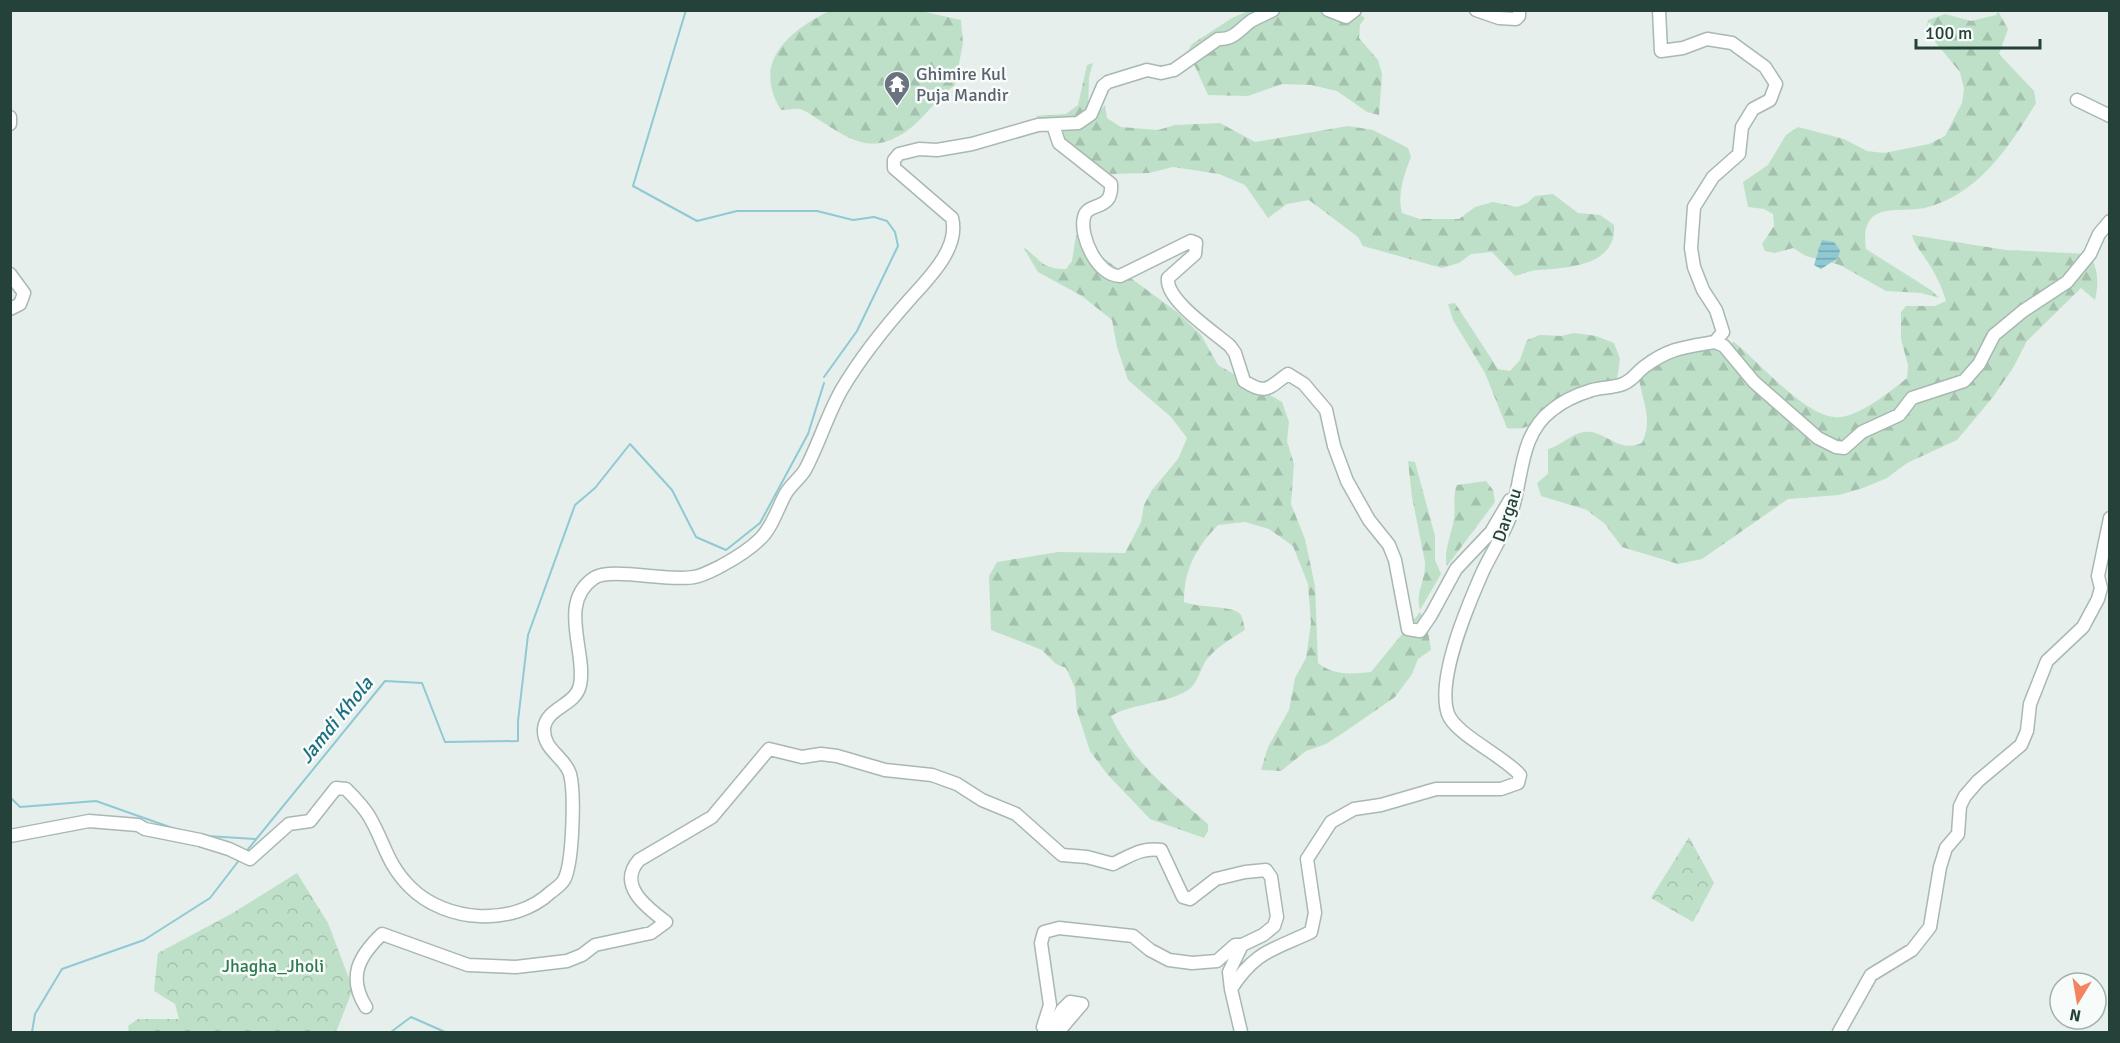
<svg xmlns="http://www.w3.org/2000/svg" width="2120" height="1043" viewBox="0 0 2120 1043" font-family="Signika,sans-serif">
	<defs>
		<pattern id="forest-firs" width="22" height="20" patternUnits="userSpaceOnUse" patternTransform="scale(1.5)"><rect width="22" height="20" fill="#bfe0c8"/><path d="M5 1l3.5 6h-7zM16 11l3.5 6h-7z" fill="#a4c1ad"/></pattern>
		<pattern id="park-crowns" width="20" height="18" patternUnits="userSpaceOnUse" patternTransform="scale(1.5)"><rect width="20" height="18" fill="#bfe0c8"/><path d="M2 6a3 3 0 1 1 6 0M12 15a3 3 0 1 1 6 0" fill="none" stroke="#a4c1ad"/></pattern>
		<pattern id="water-rules" width="6" height="5" patternUnits="userSpaceOnUse" patternTransform="scale(1.5)"><rect width="6" height="5" fill="#8ec9d4"/><path d="M0 2.5h6" fill="none" stroke="#74a5ad"/></pattern>
	</defs>
	<rect width="100%" height="100%" fill="#e6efeb"/>
	<path fill="url(#forest-firs)" d="M831,10l90,1 40,9 2,23 -8,42c-20,14 -30,34 -51,48 -36,23 -57,4 -88,-15 -5,-3 -11,-8 -16,-9 -6,-1 -13,1 -19,1 -30,-49 8,-79 50,-100z
		M1248,11h107l10,7 -5,7 -1,13 19,22 4,14 -3,41 -12,-3 -30,-21 -26,-6 -29,-1 -34,12 -40,-1 -20,-44 4,-7 40,-26z
		M1998,11l10,18 -9,25 35,37 2,12c-27,44 -57,91 -111,105 -14,3 -33,0 -46,5 -15,6 -15,23 -13,36l65,41 8,8 -18,-5 -35,-2 -46,-26 -34,-9 -13,-8 -18,5 -10,-2 -3,-7 12,-18 -1,-12 -9,-5 -16,-2 -5,-25 25,-17 18,-30 12,-8 46,12 23,12 17,2 45,-9 16,-8 17,-33 2,-14 -4,-17 -34,-41 2,-11 17,-6 26,7 25,-6z
		M1093,63l-4,14 -1,33 10,3 7,-8 2,13 14,9 37,3 17,-5 45,-2 35,19 93,-16 25,4 35,18 3,9c-7,18 -14,37 -9,56l18,6h39l16,-12 18,-5 24,5 10,-4 8,-7 18,-2 25,19 22,2 14,10c3,41 -46,43 -76,45 -7,0 -16,4 -23,6l-23,-24 -21,2 -12,9 -17,5 -79,-22 -5,-9 -49,-37 -22,4 -19,14 -23,-33 -26,-11 -46,-7 -24,6 -38,1 -51,-33 -24,-25 30,-2 12,-9 9,-40z
		M1084,234l7,15 86,63 24,23 17,30 64,37 7,20 -2,19 7,23 -3,40 14,35 10,47 3,77c16,13 34,11 53,9l49,-60 7,13 4,25 -13,9 -6,15 -17,23 -49,34 -20,13 -20,7 -25,20 -20,-1 7,-23 21,-37 6,-32 11,-20 5,-35 -3,-39 -15,-38 -24,-17 -24,-7 -27,3c-22,23 -34,44 -34,77 13,6 50,3 57,13 2,4 3,11 4,15 -13,8 -28,17 -37,28 -9,11 -9,27 -23,34 -23,12 -54,12 -74,24 20,45 60,76 97,108v7l-4,7 -54,-19 -43,-45 -17,-23 -13,-40 -2,-23 -9,-20 -10,-4 -14,-14 -51,-20 -2,-54 8,-14 61,-10 67,1 16,-31 3,-17 8,-15 26,-31 9,-21 -16,-21 -43,-37 -11,-33 -5,-27 -30,-24 -44,-24 -15,-25c19,13 18,22 43,22l6,-8 4,-26z
		M1912,235l94,15 84,4c8,17 9,28 5,46l-14,-12 -54,53 -14,27 -20,29 -36,43 -50,23 -20,15 -24,10 -24,7 -51,4 -86,60 -24,5 -56,-17 -17,-23 -18,-14 -46,-14 -4,-13 11,-9v-25c15,-4 27,-20 44,-17 19,5 29,20 50,11 11,-23 1,-40 -3,-64 22,-24 63,-31 95,-37 25,20 69,72 100,75 22,3 57,-26 73,-39l1,-13 -7,-26v-27l5,-6h29l11,-5c-4,-14 -11,-28 -19,-40 -6,-10 -12,-15 -15,-26z
		M1455,303l43,66 12,2 10,-11 7,-20 13,-5 21,1 13,-3 22,3 18,7 6,16 -3,21c-15,4 -33,6 -46,12 -25,11 -28,41 -64,36l-22,-55 -32,-53 -5,-16z
		M1408,461l7,1 20,74v24l6,14 -21,36c-5,-20 6,-28 5,-48l-13,-65z
		M1486,481l7,9 2,12 -48,64c-4,-14 5,-33 7,-47 2,-12 -2,-22 3,-34z"/>
	<path fill="url(#park-crowns)" d="M1689,837l25,46 -21,39 -42,-24z
		M297,873l31,50 25,66 -17,43h-207l-1,-6 10,-7h41l-4,-15 -21,-13 4,-38 73,-39z"/>
	<path fill="url(#water-rules)" d="M1822,240l12,2 6,8 -2,8 -17,11 -7,-4z"/>
	<g fill="none" stroke-linecap="round" stroke-linejoin="round">
		<path stroke="#8ec9d4" stroke-width="2" d="M686,10l-53,176 64,35 40,-10h80l36,9 21,-3 13,4 8,11 3,14 -41,85 -33,46
			M10,797l10,10 76,-6 82,29
			M207,836l48,3
			M245,853l140,-172 37,2 23,59 73,-1v-20l10,-86 47,-130 20,-17 35,-44 42,46 24,47 30,13 34,-27 48,-89 16,-51
			M32,1032l3,-18 27,-45 82,-29 66,-42 30,-39
			M391,1032l20,-15 34,15"/>
		<g stroke="#a8b8b2" stroke-width="15">
			<path id="minor" d="M1328,10l18,7 9,-7
				M1476,10l23,8 17,1 3,-3v-6
				M2077,100l33,16
				M10,117v7
				M1053,125l6,18 52,41c2,28 -23,17 -27,33 -5,20 14,59 36,59l71,-35 5,2 -1,11 -27,24c-3,22 46,54 62,68l5,7 9,28c23,15 25,6 44,-7l16,10 22,26 8,36 13,35 22,39 20,25 6,15 13,69 12,2 11,-16 25,-46 35,-37 19,-32
				M10,274l14,19 -4,11 -10,5
				M1715,342l9,4 30,36 64,56 18,9 8,1 18,-16 37,-17 13,-17 52,-17 15,-17 15,-29 29,-24 44,-29 23,-28 9,-20 11,-13
				M10,836l79,-15 49,4 7,4 55,11 29,9 21,10 39,-35 21,-3 26,-33 10,1c8,8 17,17 23,27 16,27 17,47 41,71 36,36 104,40 141,5 4,-3 10,-7 13,-12 9,-16 11,-87 6,-106 -5,-17 -27,-24 -26,-45 2,-22 32,-23 36,-44 7,-33 -23,-82 14,-107 17,-11 75,4 100,-1 8,-1 19,-7 27,-11 13,-7 29,-17 39,-27 12,-11 18,-32 26,-46 6,-9 14,-15 19,-23 14,-26 22,-55 37,-81 19,-32 44,-63 68,-90 18,-20 50,-51 42,-81l-58,-50v-8l5,-6 20,-5 18,1 35,-6 66,-19 40,-2 13,-9 12,-28 5,-4 39,-12 14,3 13,-3 44,-31c16,1 22,-10 33,-18 7,-4 15,-7 22,-11
				M366,1007c-19,-30 -7,-51 16,-73l86,31 48,2 51,-6 15,-6 13,-10 56,-12 15,-11c-20,-15 -49,-37 -27,-62l73,-43 57,-68 33,8 19,-3 16,2 48,14 47,5 25,9 25,16 34,14 46,41 25,2 26,7c17,-8 29,-17 48,-14l22,47 7,2 26,-20 29,-7 21,-2 5,7 6,40 -3,9 -11,9 -21,10 -13,27 2,17
				M1048,1032l-5,-5 7,-22 -9,-62 3,-11 15,-4 74,8 17,14 19,10 23,3 25,-2 18,-16h7
				M1050,1032l12,-22 8,-8 12,2 -24,28
				M1241,1032l-10,-43c24,-38 42,-39 80,-57l4,-19 -8,-54 24,-37 23,-13 27,-4 55,-16h65l17,-6 2,-8c-16,-19 -64,-40 -72,-61 -12,-35 20,-109 35,-143 9,-19 21,-37 28,-57 12,-36 8,-79 41,-104 11,-9 27,-16 40,-20 11,-3 21,-2 31,-6 10,-4 13,-11 21,-17 25,-19 41,-20 71,-25l8,-10 -7,-22 -13,-20 -9,-23 -3,-19 3,-41 19,-30 26,-23 3,-27 11,-18 17,-9 6,-16 -11,-17 -33,-24 -25,-4 -24,9 -22,3 -2,-41
				M1839,1032l32,-57 41,-25 18,-23 10,-60 6,-19 12,-14 2,-28 5,-10 13,-15 43,-36 6,-14 3,-27 17,-43 36,-34 15,-28 3,-11 -3,-12 12,-58"/>
		</g>
		<use href="#minor" stroke="#fff" stroke-width="12"/>
	</g>
	<defs>
		<g id="temple-pin" transform="scale(1.35)"><path d="M0 17L-7.5 6A9.5 9.5 0 1 1 7.5 6Z" fill="#6b7280" stroke="#f7fbf9"/><path d="M0-6L5-2H3V0L6.5 2.5H4V6H1.5V3h-3V6H-4V2.5H-6.5L-3 0V-2H-5Z" fill="#fff"/></g>
	</defs>
	<g fill-rule="evenodd">
		<use href="#temple-pin" x="897" y="84"/>
	</g>
	<g text-anchor="middle" dominant-baseline="central" stroke-width="5" stroke-linejoin="round" paint-order="stroke">
		<g font-size="18" fill="#5b616d" stroke="#f7fbf9" text-anchor="start">
			<text x="916" y="74">Ghimire Kul<tspan x="916" dy="21">Puja Mandir</tspan></text>
		</g>
		<g font-size="18" fill="#24423a" stroke="#f7fbf9">
			<text transform="translate(1507 515) rotate(-71)">Dargau</text>
		</g>
		<g font-size="18" fill="#2d7a4b" stroke="#f7fbf9">
			<text x="273" y="966">Jhagha_Jholi</text>
		</g>
		<g font-size="20" font-style="italic" fill="#1c6f80" stroke="#f7fbf9">
			<text transform="translate(336 720) rotate(-51)">Jamdi Khola</text>
		</g>
	</g>
	<rect width="2120" height="1043" fill="none" stroke="#24423a" stroke-width="24"/>
	<g transform="translate(2078 1001) rotate(191)"><circle r="28" fill="#f7fbf9" stroke="#a3b1ad" stroke-width="1.5"/>
	<path d="M0-4.5L10 22L0 15L-10 22Z" fill="#f4845f"/>
	<text y="-9" font-size="16" font-weight="bold" text-anchor="middle" fill="#24423a">N</text>
	</g>
	<path d="M1916 39v9h124v-9" fill="none" stroke="#24423a" stroke-width="3"/>
	<text x="1925" y="39" font-size="18" fill="#24423a" stroke="#f7fbf9" stroke-width="4.5" paint-order="stroke">100 m</text>
</svg>
